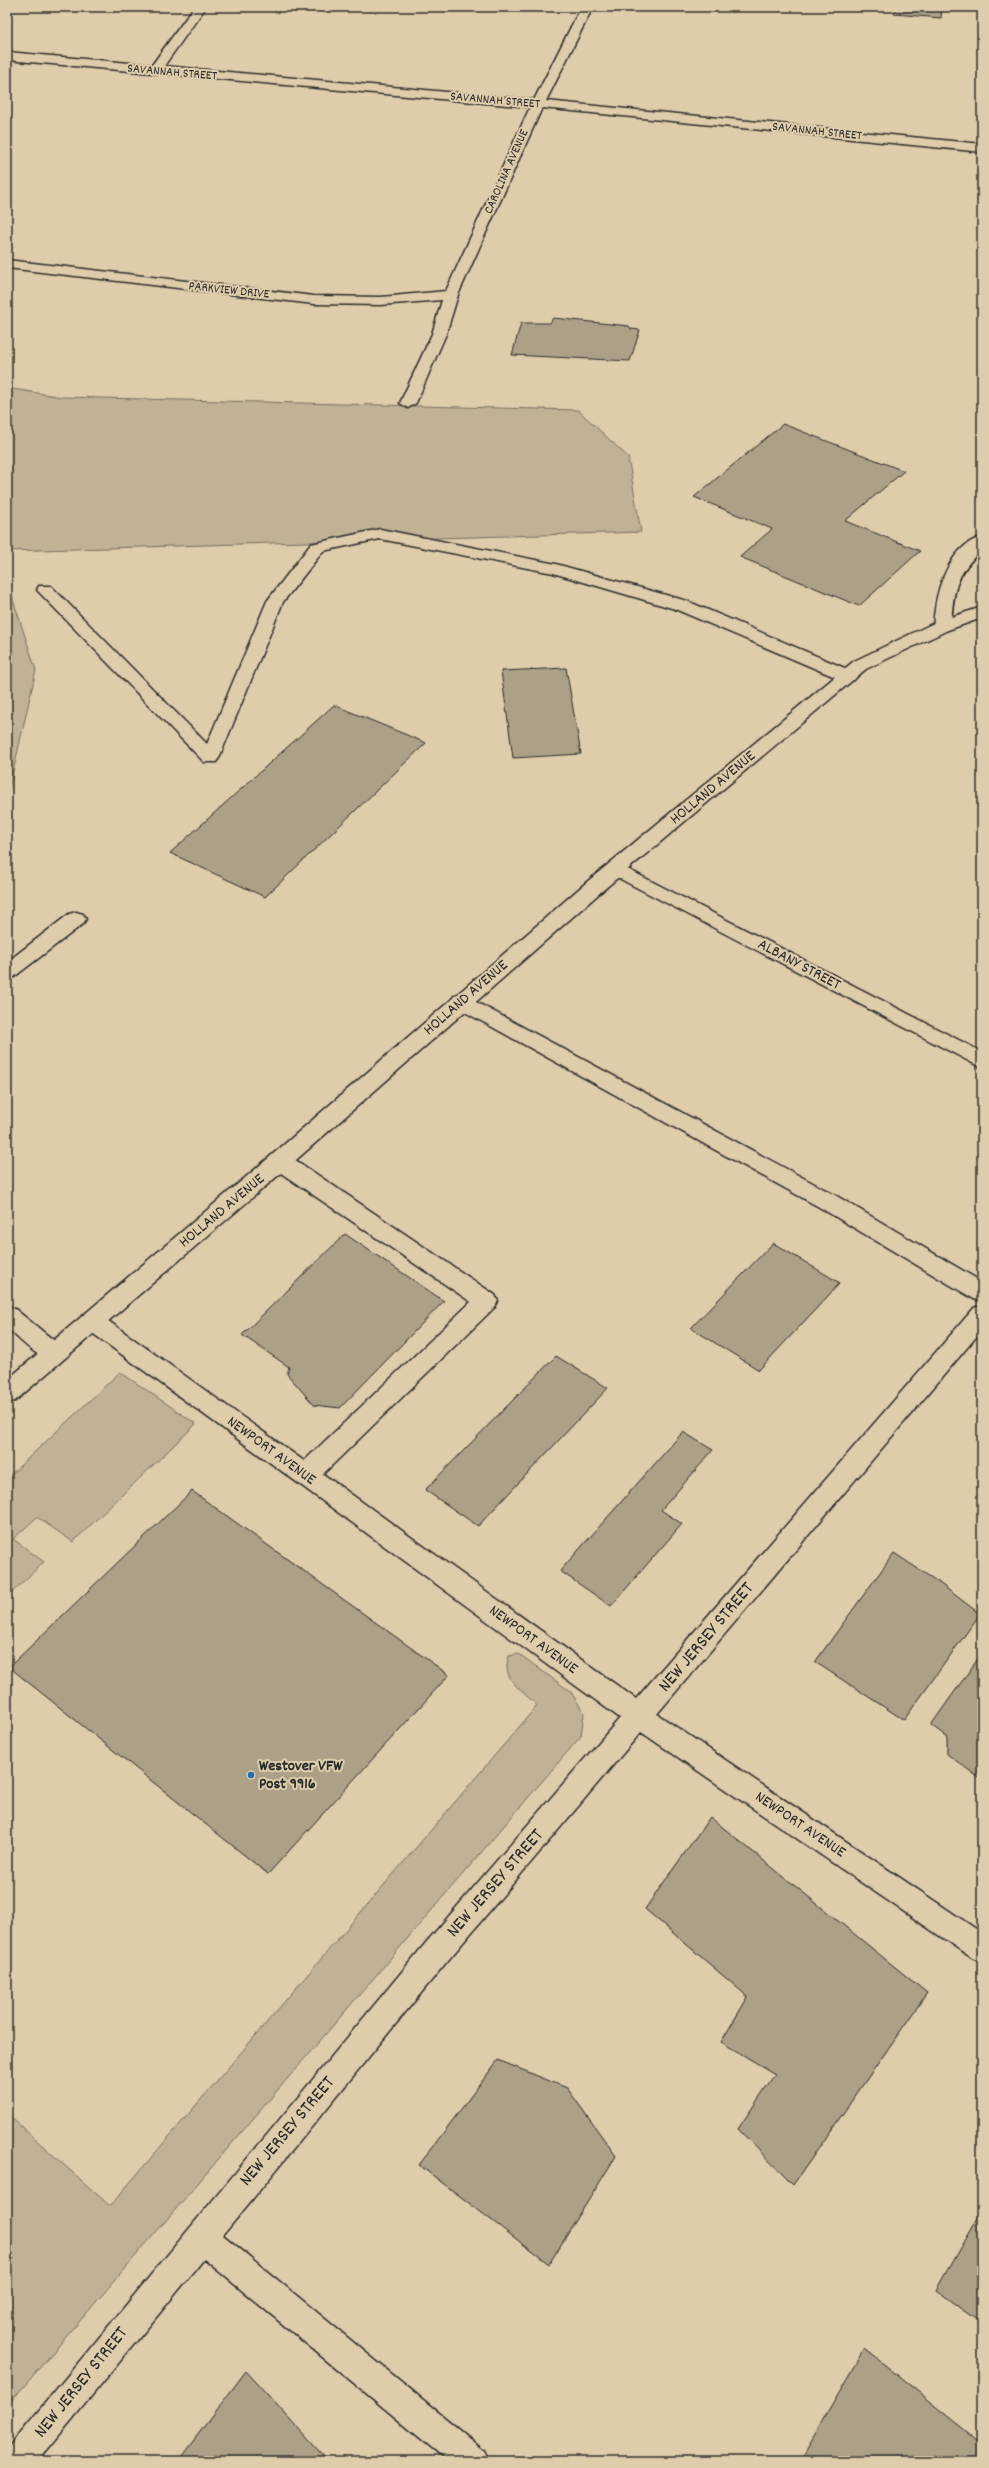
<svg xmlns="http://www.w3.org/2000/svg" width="989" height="2468" viewBox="0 0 989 2468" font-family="Dekko,sans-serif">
	<rect width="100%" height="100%" fill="#decdaa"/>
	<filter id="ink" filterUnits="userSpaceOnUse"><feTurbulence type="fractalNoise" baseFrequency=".025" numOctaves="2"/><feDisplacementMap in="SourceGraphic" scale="8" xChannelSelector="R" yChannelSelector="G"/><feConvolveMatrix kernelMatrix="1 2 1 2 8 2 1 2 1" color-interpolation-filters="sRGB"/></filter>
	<g filter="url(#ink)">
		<path fill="#c0b295" stroke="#766e60" d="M7,388l55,9 516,13 50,47 13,75 -634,19z
			M7,581l29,89 -29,129z
			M120,1372l76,52 -123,118 -36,-25 -24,22 31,23 -37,35v-119z
			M519,1654l52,38 13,21 -3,23 -574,670v-292l103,92 427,-500c-14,-16 -37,-26 -28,-50z"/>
		<path fill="#aca087" stroke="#2b2b2b" d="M896,7h46l-1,11 -47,-4z
			M982,193v29l-4,-1z
			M553,318l76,8 2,3 9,1 -10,31 -118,-6 9,-32h29z
			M783,424l121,47 -59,50 75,30 -61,55 -119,-49 32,-28 -78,-32z
			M566,668l15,86 -68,4 -12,-87z
			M334,705l92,38 -161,154 -95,-44z
			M345,1234l99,67 -104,107 -26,-3 -27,-31 2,-7 -47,-32z
			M773,1243l67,40 -81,87 -68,-42z
			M556,1356l52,32 -130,138 -53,-36z
			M683,1432l30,18 -52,60 21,14 -71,82 -51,-35z
			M192,1491l257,184 -181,199 -259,-207z
			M894,1553l44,29 42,32 -76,106 -89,-58z
			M982,1653v127l-35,-26v-17l-16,-12z
			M710,1817l217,176 -134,192 -55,-56 37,-55 -54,-32 27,-45 -103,-88z
			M498,2060l69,28 49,68 -67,108 -130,-99z
			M982,2211v111l-45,-32z
			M865,2349l117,94v18h-182z
			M246,2371l82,90h-150z"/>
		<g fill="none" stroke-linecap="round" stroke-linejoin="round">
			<g stroke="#2b2b2b" stroke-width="3">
				<path id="minor" d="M194,7h12l-42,59 370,34 47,-93h12l-47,94 436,43v8l-440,-44 -84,187 -12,39 -30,69 -8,5 -8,-5 32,-69 10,-34 -61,5 -67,-1 -307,-36v-8l307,36 67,1 65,-6 84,-184 -523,-47v-8l145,13z
					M380,529l176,35 131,37 167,71 3,4 -3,4h-12l-167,-71 -122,-36 -173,-34 -57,12 -40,51 -64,156 -3,4h-12l-167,-172 2,-4h12l156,158 60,-143 44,-57z
					M982,537v13c-27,23 -29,43 -31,76l-3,4h-12c-4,-6 -2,-14 -1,-21 3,-26 18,-65 47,-72z
					M616,863l366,189v16l-373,-195 -3,-4 3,-4z
					M76,912l7,2 3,5 -3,5 -69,53 -7,2v-17l62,-48z
					M461,994l374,201 147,87v20l-8,-3 -155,-92 -365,-201 -3,-5 3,-5z
					M280,1153l8,2 207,140 3,6 -3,6 -172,167 313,225 338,-391 8,-3v25l-325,384 325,219v29l-10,-4 -331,-226 -197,233 -221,270 261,215 5,11h-41l-244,-202 -166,202h-31v-12l417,-504 196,-227 -536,-391 -3,-6 3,-6 8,-3 8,3 204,146 167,-159 -199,-135 -3,-6 3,-6z
					M7,1306l8,3 47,38 3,6 -3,6c-19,7 -41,-19 -55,-31z"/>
			</g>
			<g stroke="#2b2b2b" stroke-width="3">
				<path id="major" d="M982,607v11l-34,12 -82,39 -264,222 -314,276 -273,234 -8,2v-23l265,-225 316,-274 266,-220 82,-39z"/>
			</g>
			<use href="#minor" fill="#decdaa" fill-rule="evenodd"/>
			<use href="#major" fill="#decdaa" fill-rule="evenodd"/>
		</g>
	</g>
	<circle fill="#1f6fb2" stroke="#decdaa" stroke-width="1.5" cx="251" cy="1775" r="4"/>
	<g text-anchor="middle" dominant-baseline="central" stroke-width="4" stroke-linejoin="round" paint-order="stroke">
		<g font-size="13" fill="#2b2b2b" stroke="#decdaa">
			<text transform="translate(172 73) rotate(5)">SAVANNAH STREET</text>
			<text transform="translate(495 101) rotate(5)">SAVANNAH STREET</text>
			<text transform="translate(817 132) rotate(6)">SAVANNAH STREET</text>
			<text transform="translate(507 172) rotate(-66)">CAROLINA AVENUE</text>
			<text transform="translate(229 291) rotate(6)">PARKVIEW DRIVE</text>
		</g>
		<g font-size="16" fill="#2b2b2b" stroke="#decdaa">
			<text transform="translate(713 788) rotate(-40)">HOLLAND AVENUE</text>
			<text transform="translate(799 965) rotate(28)">ALBANY STREET</text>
			<text transform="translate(466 998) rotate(-41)">HOLLAND AVENUE</text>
			<text transform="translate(222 1211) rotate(-40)">HOLLAND AVENUE</text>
			<text transform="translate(271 1451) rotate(36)">NEWPORT AVENUE</text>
			<text transform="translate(533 1640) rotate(36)">NEWPORT AVENUE</text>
			<text transform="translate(800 1825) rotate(34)">NEWPORT AVENUE</text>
		</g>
		<g font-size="16" font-weight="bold" fill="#2b2b2b" stroke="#decdaa" text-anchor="start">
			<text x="259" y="1766">Westover VFW<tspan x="259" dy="18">Post 9916</tspan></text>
		</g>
		<g font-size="19" fill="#2b2b2b" stroke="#decdaa">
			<text transform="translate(707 1638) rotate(-50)">NEW JERSEY STREET</text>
			<text transform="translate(496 1884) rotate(-49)">NEW JERSEY STREET</text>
			<text transform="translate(288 2132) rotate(-50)">NEW JERSEY STREET</text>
			<text transform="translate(82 2383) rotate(-51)">NEW JERSEY STREET</text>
		</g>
	</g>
	<rect width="989" height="2468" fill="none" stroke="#decdaa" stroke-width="24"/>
	<rect x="12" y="12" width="965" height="2444" fill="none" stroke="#2b2b2b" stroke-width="1.5" filter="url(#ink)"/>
</svg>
